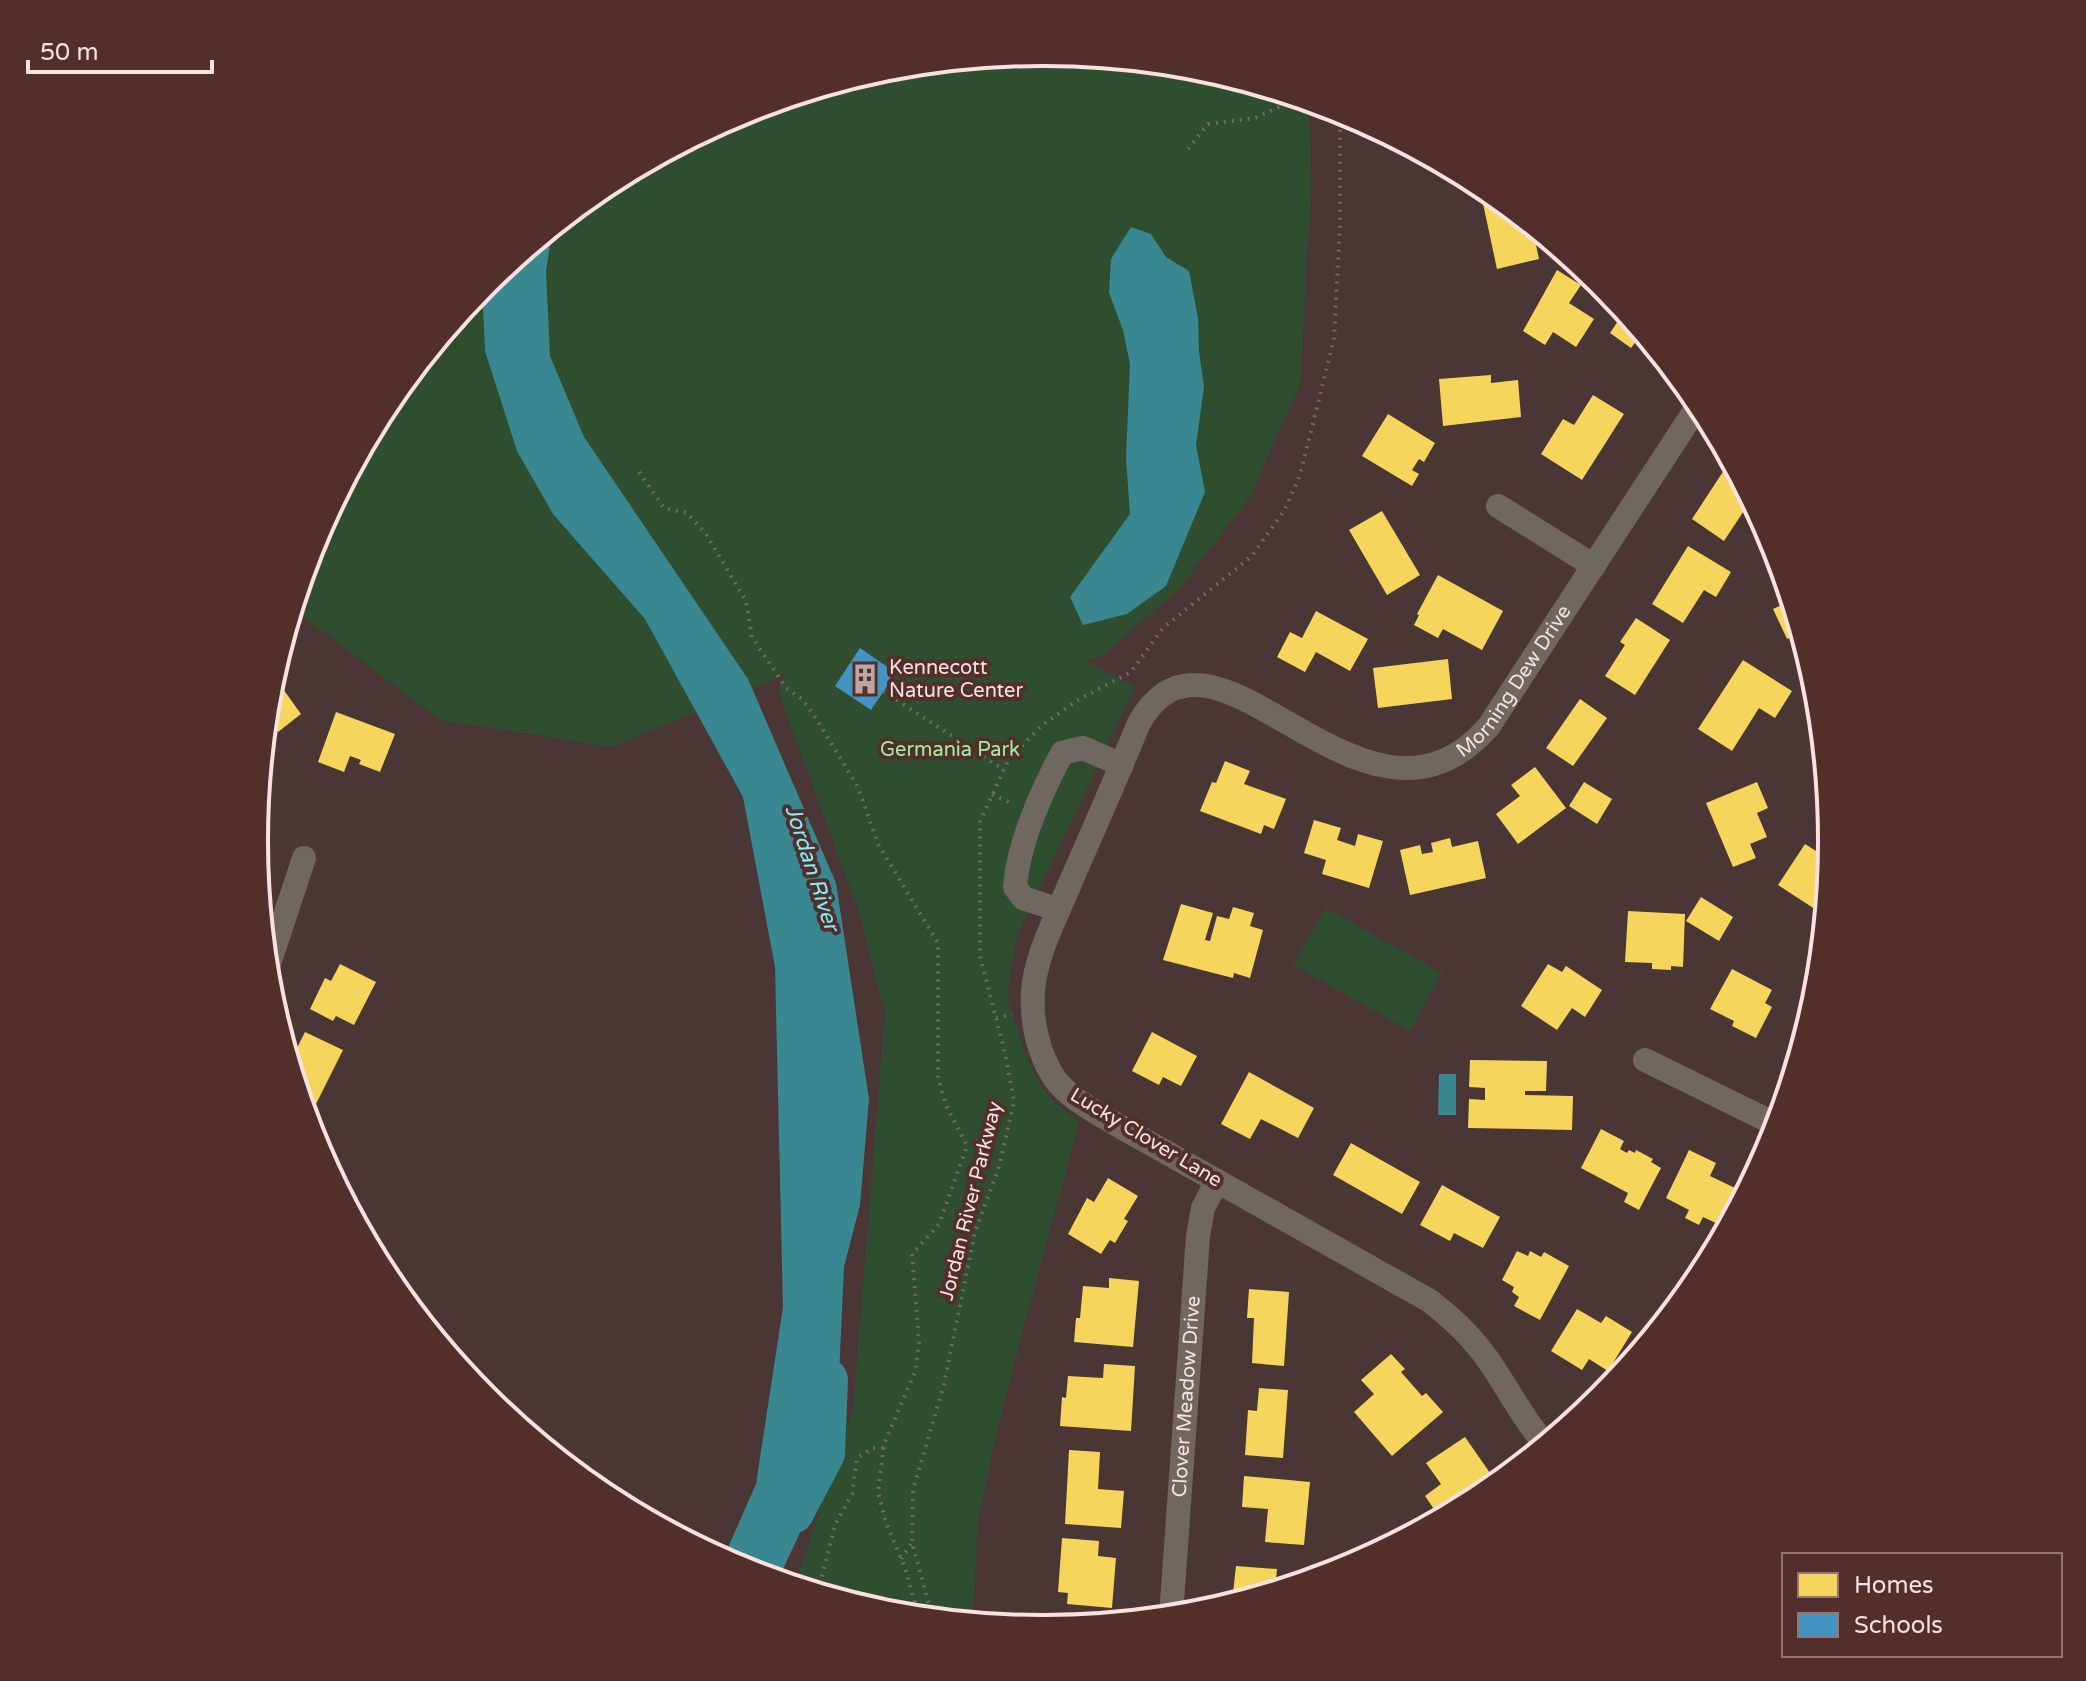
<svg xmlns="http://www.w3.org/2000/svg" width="2086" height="1681" viewBox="0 0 2086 1681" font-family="'Varela Round',sans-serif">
	<rect width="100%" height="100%" fill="#4a3634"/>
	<path fill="#2e4e2f" d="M1043,52l154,15 112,34 2,88 -11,195 -50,113 -69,90 -77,68 -19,6 50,26 -119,251 -9,59 17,53 15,32 15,20 25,20 -79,295 -22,104 -5,89 2,12 -86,-8 -99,-30 12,-20 51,-154 32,-397 -26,-101 -81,-221 9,-21 -17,11 -158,66 -172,-27 -147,-111 22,-71 73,-136 98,-119 119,-98 137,-73 148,-45z
		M1326,908l116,65 -32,58 -117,-66z"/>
	<path fill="#398790" d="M553,227l-7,44 4,85 34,81 164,242 88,204 33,216 -9,106 -16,62 -5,108 -34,147 -27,58 -37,-11 -18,-10 33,-75 27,-177 -8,-340 -32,-170 -98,-178 -92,-105 -36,-63 -32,-100 -3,-64z
		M1131,227l20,7 15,23 23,14 9,47 1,33 5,36 -8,58 9,47 -39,94 -39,28 -44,11 -13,-28 60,-83 -4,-56 4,-94 -7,-34 -14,-37 2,-34z
		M1439,1074h17v41h-18z"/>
	<path fill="#f6d55c" d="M1495,196l37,30 7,33 -42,10 -15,-70z
		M1557,270l24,15 -12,18 25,16 -18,28 -23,-15 -8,13 -22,-14z
		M1624,312l18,21 -11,15 -21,-15z
		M1491,375v8l27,-3 3,37 -78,9 -4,-47z
		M1593,395l31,19 -42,66 -41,-26 22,-35 11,6z
		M1388,414l47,29 -11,19 -5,-3 -7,11 7,4 -7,12 -50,-30z
		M1730,461l21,39 -27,41 -32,-22z
		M1382,511l38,64 -33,20 -38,-65z
		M1688,546l43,26 -15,25 -12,-7 -21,33 -31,-19z
		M1438,575l65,36 -21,39 -39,-21 -5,9 -24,-13 5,-10 -2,-1z
		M1790,601l10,32 -13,6 -14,-30z
		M1316,611l52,28 -18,32 -34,-19 -11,20 -28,-15 13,-25 12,6z
		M1636,618l34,22 -35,55 -30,-19 20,-31 -5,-3z
		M1448,659l4,40 -74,9 -5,-40z
		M1743,660l49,31 -17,27 -16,-10 -27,43 -34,-22z
		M273,675l28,39 -23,18 -3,-4 -10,7z
		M1580,699l27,19 -34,48 -27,-18z
		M336,712l59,22 -15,38 -21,-8 2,-4 -11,-4 -6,16 -26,-10z
		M1225,761l25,10 -6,13 42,15 -12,30 -10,-4 -3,9 -61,-23 12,-29 4,1z
		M1535,767l31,41 -48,36 -22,-30 24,-18 -9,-11z
		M1584,782l28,17 -15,25 -28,-18z
		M1757,782l11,26 -11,5 10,24 -17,7 6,14 -23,9 -27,-64z
		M1314,820l27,8 -4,12 18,6 3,-12 25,7 -14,47 -47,-14 4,-14 -22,-7z
		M1450,838l2,9 26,-6 8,37 -76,17 -10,-45 20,-5 2,9 11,-2 -2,-9z
		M1805,844l25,16 -6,55 -46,-30z
		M1701,897l32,20 -14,24 -33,-20z
		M1181,904l32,9 -8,27 5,1 7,-25 12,3 4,-12 21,6 -4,13 13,4 -13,48 -16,-5 -1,5 -70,-18z
		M1628,911l57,3 -2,53 -12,-1v4l-19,-1v-6l-27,-1z
		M340,964l36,18 -22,43 -18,-9 -3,5 -23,-12 15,-31 6,3z
		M1548,964l14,8 4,-6 36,24 -17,27 -13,-9 -15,22 -36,-24z
		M1732,969l40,21 -7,13 7,4 -16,31 -24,-12 2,-5 -24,-12z
		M1805,1029h1l-11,36 -10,-6z
		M305,1032l38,18 -27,54 -15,-7 -10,-34 3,2 5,-11 -4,-2z
		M1152,1032l45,24 -16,30 -18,-9 -4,8 -27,-14z
		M1470,1060l77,1 -1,30h-21v4l48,1 -1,34 -104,-2 1,-29 16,1v-12l-16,-1z
		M1249,1072l65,36 -16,30 -37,-19 -11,20 -29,-15z
		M1601,1129l23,12 -4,8 7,4 2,-3 6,3 1,-3 17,9 -2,3 10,6 -22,42 -15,-8 4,-9 -47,-25z
		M1351,1143l69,39 -18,32 -69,-39z
		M1689,1150l27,13 -6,13 25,12 -17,36 -15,-7 -4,8 -14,-7 4,-8 -23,-12z
		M1108,1178l30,18 -14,23 4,2 -13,22 -5,-3 -9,14 -33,-20 19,-36 7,4z
		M1442,1185l58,32 -17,31 -29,-15 -4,8 -30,-16z
		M1517,1251l11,5 2,-5 11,6 3,-5 25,14 -29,54 -26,-14 5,-9 -7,-5 2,-5 -12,-7z
		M1109,1278l30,3 -6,66 -59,-5 2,-24h4l3,-32 26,2z
		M1249,1289l40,3 -5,74 -32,-3 2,-45h-7z
		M1577,1309l24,14 5,-7 26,16 -24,39 -19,-12 -7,11 -31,-19z
		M1391,1354l14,15 -4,3 21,24 4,-3 17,19 -51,44 -38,-44 20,-18 -13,-14z
		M1104,1364l31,2 -4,65 -71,-5 2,-29 4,1 2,-22 35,2z
		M1259,1388l29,2 -5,68 -38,-3 3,-45 9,1z
		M1465,1437l32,46 -16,13 -41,22 -15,-22 16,-12 -15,-21z
		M1069,1450l31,2 -2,37 26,2 -3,37 -56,-4z
		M1244,1476l66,6 -6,63 -39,-3 3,-33 -26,-2z
		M1062,1538l37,3 -1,15 18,2 -4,50 -45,-4 1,-11 -10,-1z
		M1236,1566l41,3 -2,21 -36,11 1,-7 -7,-1z"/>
	<path fill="#4393c3" d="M860,648l36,25 -25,37 -36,-24z"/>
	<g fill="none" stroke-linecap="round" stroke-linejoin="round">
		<path stroke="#398790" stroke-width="44" d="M792,1512l31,-59 3,-73"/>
		<path stroke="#736963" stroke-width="4" stroke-dasharray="2 6" stroke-linecap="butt" d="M1188,149l20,-25 47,-6 44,-20
			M639,472l25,36 23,5 19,21 40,67 6,36 34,51 16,11 13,18 43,70 20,57 60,99v134l8,28 21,41 -28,78 -27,30 7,88 -4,30 -31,72 -6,48 8,31 18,42 15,52
			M883,691l121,79
			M992,795l20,8
			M996,1018l16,-4
			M901,1559l10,-15
			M818,1592l17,-67 17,-31 5,-36 16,-10h11
			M933,1618l-21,-75 1,-53 31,-106 31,-152 23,-62 16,-68 -9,-49 -25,-97v-135l28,-60 33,-35 37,-26 53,-28 32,-44 89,-72 33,-47 15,-34 34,-136 6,-114v-114"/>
		<g stroke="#706860" stroke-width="24">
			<path d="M1498,506l96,60"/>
			<path d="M1059,910l-36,-12 -8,-11c3,-43 27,-96 47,-134l21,-5 39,17"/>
			<path d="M267,970l37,-112"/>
			<path d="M1645,1060l132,65"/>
			<path id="s1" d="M1545,1444c-26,-29 -41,-65 -65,-95 -14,-18 -32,-34 -50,-48l-316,-178c-21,-13 -44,-24 -59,-44 -17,-25 -24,-58 -22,-88 3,-38 24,-75 38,-110 23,-52 46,-105 68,-158 76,-136 225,147 350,3l210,-322"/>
			<path id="s2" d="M1171,1616l27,-380 5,-28 14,-27"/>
		</g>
	</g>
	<defs>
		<g id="building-bare" transform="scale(2.4)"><path d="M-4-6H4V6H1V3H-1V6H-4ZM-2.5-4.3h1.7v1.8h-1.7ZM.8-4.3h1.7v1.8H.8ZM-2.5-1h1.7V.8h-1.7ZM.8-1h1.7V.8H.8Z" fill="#bca5a2" stroke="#532f2b" stroke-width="2.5" paint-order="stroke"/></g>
	</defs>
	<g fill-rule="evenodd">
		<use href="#building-bare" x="865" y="679"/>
	</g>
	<g text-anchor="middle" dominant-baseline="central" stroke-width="8" stroke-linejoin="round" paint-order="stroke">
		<g font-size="20" fill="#f9e1de" stroke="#532f2b" text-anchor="start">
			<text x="889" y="668">Kennecott<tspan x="889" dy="23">Nature Center</tspan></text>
		</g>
		<g font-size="20" fill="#f9e1de" stroke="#532f2b">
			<text stroke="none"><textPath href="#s1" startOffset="1450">Morning Dew Drive</textPath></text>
			<text transform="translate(1146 1138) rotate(31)">Lucky Clover Lane</text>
			<text transform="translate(971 1201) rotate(-76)">Jordan River Parkway</text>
			<text stroke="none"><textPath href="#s2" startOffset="220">Clover Meadow Drive</textPath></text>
		</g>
		<g font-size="20" fill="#9cf0a2" stroke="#532f2b">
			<text x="950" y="750">Germania Park</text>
		</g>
		<g font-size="22" font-style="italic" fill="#7bf0fe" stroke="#532f2b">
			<text transform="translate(812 868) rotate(72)">Jordan River</text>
		</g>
	</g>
	<path d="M0 0H2086V1681H0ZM1042 66H1044A774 774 0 0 1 1818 840V841A774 774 0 0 1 1044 1615H1042A774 774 0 0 1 268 841V840A774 774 0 0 1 1042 66Z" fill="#532f2b" fill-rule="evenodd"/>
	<path fill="none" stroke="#f9e1de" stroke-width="4" d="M1042 66H1044A774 774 0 0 1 1818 840V841A774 774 0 0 1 1044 1615H1042A774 774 0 0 1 268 841V840A774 774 0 0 1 1042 66Z"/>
	<rect x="1782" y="1553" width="280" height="104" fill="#532f2b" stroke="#957673" stroke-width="2"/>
	<rect x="1798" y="1573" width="40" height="24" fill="#f6d55c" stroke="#957673" stroke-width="2"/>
	<text x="1854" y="1593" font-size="24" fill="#f9e1de">Homes</text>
	<rect x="1798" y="1613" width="40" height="24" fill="#4393c3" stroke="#957673" stroke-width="2"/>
	<text x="1854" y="1633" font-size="24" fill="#f9e1de">Schools</text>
	<path d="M28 60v12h184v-12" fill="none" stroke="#f9e1de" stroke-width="4"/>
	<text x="40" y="60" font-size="24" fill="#f9e1de" stroke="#532f2b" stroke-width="6" paint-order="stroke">50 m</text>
</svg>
